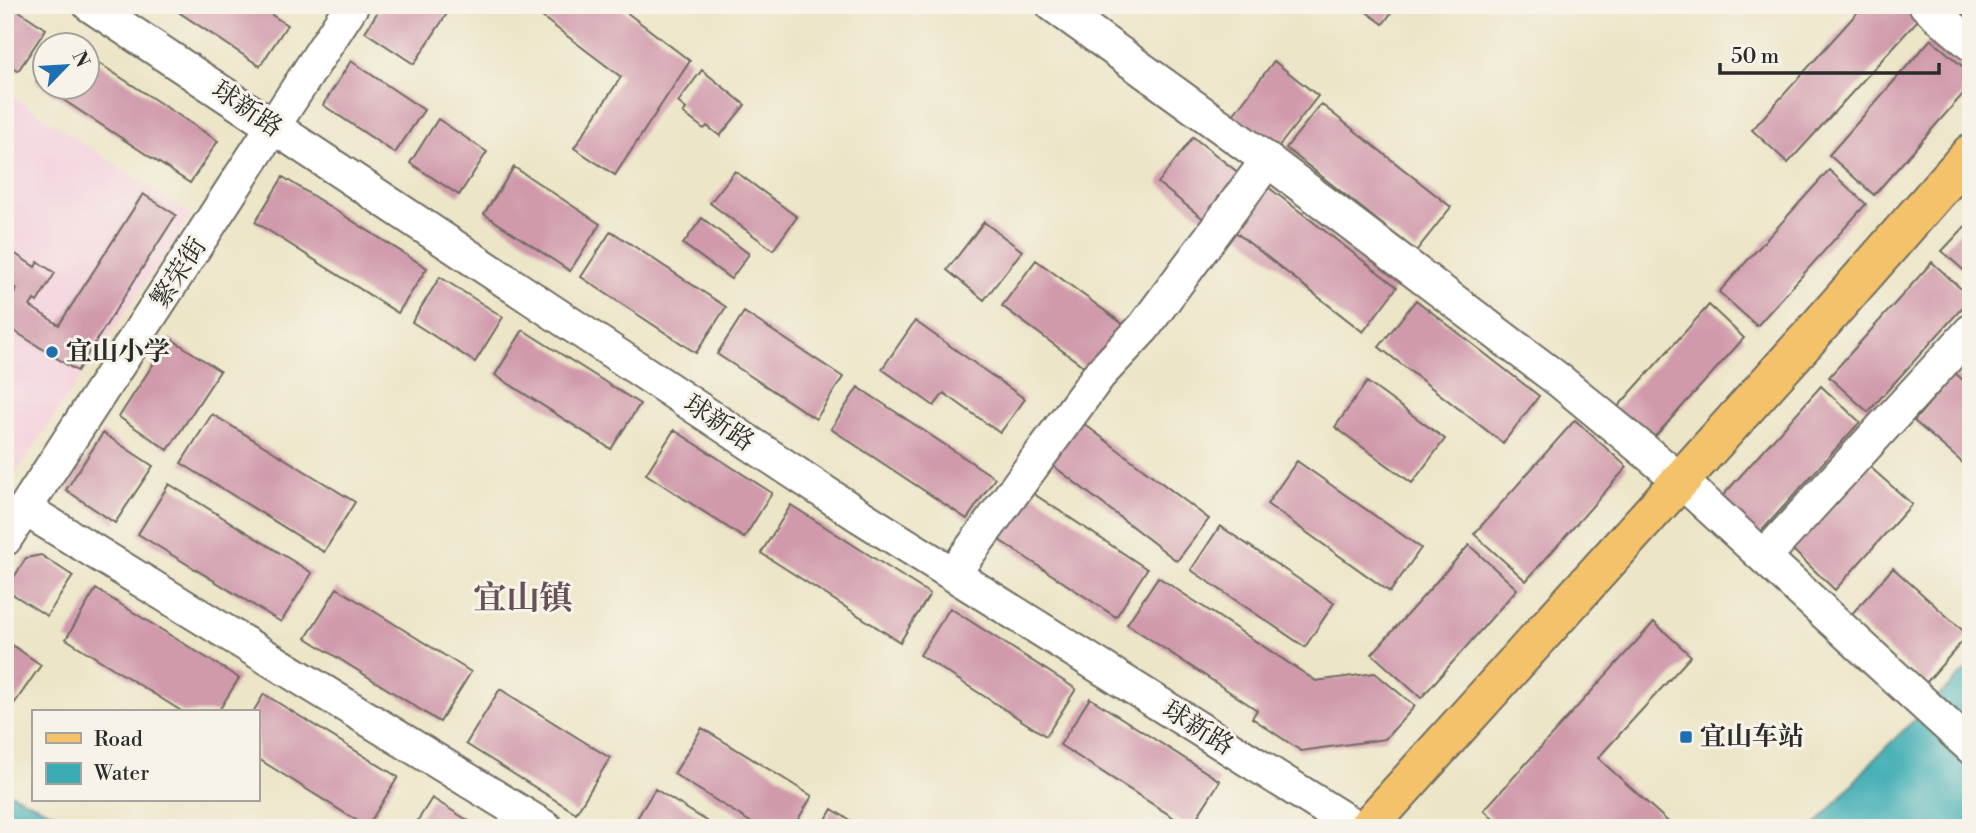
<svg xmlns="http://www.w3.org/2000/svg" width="1976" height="833" viewBox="0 0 1976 833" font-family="'Libre Bodoni','Noto Serif SC',serif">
	<rect width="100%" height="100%" fill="#f7f3e8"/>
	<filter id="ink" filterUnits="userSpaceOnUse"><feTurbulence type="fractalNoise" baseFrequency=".0143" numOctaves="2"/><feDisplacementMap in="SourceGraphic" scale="14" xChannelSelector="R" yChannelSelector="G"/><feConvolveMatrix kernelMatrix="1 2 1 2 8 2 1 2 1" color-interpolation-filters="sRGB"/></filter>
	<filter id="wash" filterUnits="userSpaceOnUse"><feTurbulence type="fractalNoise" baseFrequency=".00686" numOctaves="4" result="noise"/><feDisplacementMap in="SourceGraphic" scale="28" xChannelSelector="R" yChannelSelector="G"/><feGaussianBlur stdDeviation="1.57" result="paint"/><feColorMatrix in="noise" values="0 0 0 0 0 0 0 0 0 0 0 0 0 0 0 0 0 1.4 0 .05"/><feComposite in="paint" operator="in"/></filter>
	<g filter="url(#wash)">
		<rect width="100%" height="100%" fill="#ece5c7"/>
		<path fill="#f4cfde" d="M5,91l186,124 -186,274z"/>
		<path fill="#3bacb4" stroke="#336c70" stroke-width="2" d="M1971,665v163h-158l65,-73z
			M5,791l81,37h-81z"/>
		<g id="blocks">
			<path fill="#d09aab" d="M5,5h5l36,24 -28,42 -13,-9z
				M168,5h89l30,20 -27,41z
				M382,5h63l5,4 -36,55 -49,-32z
				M530,5h87l73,56 -75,114 -41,-27 47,-71 -92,-70z
				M1357,5h40l-14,19z
				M1864,5h38l16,15 -130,143 -36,-33z
				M1931,39l40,35v11l-97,110 -45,-40z
				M88,56l130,85 -28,42 -154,-101 10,-15v21h42z
				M351,61l73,49 -29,43 -72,-48z
				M1274,61l44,35 -42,54 -43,-35z
				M702,70l43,35 -25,31 -13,-10 -3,3 -21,-16 3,-4 -8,-7z
				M1321,104l130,103 -35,44 -130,-103z
				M438,119l49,33 -28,43 -49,-32z
				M1193,137l47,37 -35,46 -47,-37z
				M514,167l86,57 -30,47 -86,-57z
				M1829,170l37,34 -109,122 -38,-34z
				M735,171l62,46 -24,33 -63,-47z
				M283,177l144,91 -29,45 -143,-91z
				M1263,183l134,104 -34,45 -134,-105z
				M143,194l33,21 -99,156 -72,-46v-17l12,-19 -12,-8v-34l30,20 3,-5 17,11 -18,29 -3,-2 -4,6 29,19z
				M702,218l47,36 -18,25 -48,-35z
				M1971,220v57l-29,-26z
				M984,222l38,29 -38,49 -37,-30z
				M611,231l115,76 -30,46 -115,-76z
				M1036,260l88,65 -34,46 -88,-65z
				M1932,262l39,36 -103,114 -39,-35z
				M440,277l63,40 -28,45 -63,-40z
				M1416,300l123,96 -36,47 -124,-96z
				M1709,305l35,33 -94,104 -35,-32z
				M744,312l99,65 -27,42 -99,-65z
				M915,321l110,78 -25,34 -56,-40 -10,13 -52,-37z
				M523,330l117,74 -29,45 -116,-74z
				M170,338l50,33 -52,79 -49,-33z
				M1955,373l16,14v83l-57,-49z
				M1367,382l78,57 -33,44 -77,-56z
				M1821,386l39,36 -103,114 -39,-35z
				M858,387l137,91 -28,41 -136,-90z
				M212,414l143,88 -31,50 -143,-89z
				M1079,420l130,99 -32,42 -130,-100z
				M1575,420l52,47 -101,114 -52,-47z
				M674,430l98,63 -28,45 -98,-64z
				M103,433l50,33 -38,57 -49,-33z
				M1297,461l124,87 -31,44 -123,-88z
				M1869,466l43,38 -77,86 -42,-40z
				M169,484l143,89 -31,49 -143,-88z
				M1025,488l122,81 -31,48 -123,-81z
				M791,505l139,89 -30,48 -139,-89z
				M1220,526l114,77 -29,44 -114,-77z
				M1469,545l48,44 -96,109 -49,-44z
				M41,555l32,21 -26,40 -41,-26 20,-32z
				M1893,568l75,67 -42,48 -76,-67z
				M1158,577l158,104 59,-8 40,33 -30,33 -84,12 -49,-33 5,-8 -130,-86z
				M337,588l134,84 -31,50 -134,-84z
				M96,589l143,89 -21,34h-35l-117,-73z
				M950,608l126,81 -30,47 -126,-81z
				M1654,622l37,34 -93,102 77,70h-168l-13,-8 -10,-10z
				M5,640l36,25 -36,52z
				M500,689l110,69 -34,55 -110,-69z
				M264,694l134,83 -31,50 -110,-69v-46h-4z
				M1090,698l130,83 -30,47 -130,-83z
				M702,728l110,68 -19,32h-33l-86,-54z
				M655,789l63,39h-87z
				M432,798l48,30h-67z
				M832,809l30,19h-41z"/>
		</g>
	</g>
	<g filter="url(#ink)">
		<use href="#blocks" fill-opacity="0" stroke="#6f6c62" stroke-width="2"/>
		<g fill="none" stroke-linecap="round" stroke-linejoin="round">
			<g stroke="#6f6c62" stroke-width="37">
				<path id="minor" d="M90,5l767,509 500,314
					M1053,5l221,160 286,216 120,99 291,267
					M1926,5l45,39
					M25,509l521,319
					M5,539l347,-534
					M1764,557l207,-226
					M953,574l146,-199 45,-48 123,-166"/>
			</g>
			<g stroke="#6f6c62" stroke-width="42">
				<path id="major" d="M1367,828l439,-487 165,-188"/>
			</g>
			<use href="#minor" stroke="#fff" stroke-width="33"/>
			<use href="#major" stroke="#f3c26a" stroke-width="38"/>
		</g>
	</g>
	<g fill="#1f6fb2" stroke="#f7f3e8" stroke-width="2.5">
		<circle cx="52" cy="352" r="7"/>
		<rect x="1679" y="730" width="14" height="14" rx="3.5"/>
	</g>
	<g text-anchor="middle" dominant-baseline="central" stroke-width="6" stroke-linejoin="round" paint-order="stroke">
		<g font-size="26" fill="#2b2b2b" stroke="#f7f3e8">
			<text transform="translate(247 109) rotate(34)">球新路</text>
			<text transform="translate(179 273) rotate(-57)">繁荣街</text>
			<text transform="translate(719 423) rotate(34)">球新路</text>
			<text transform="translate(1198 728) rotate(32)">球新路</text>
		</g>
		<g font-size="26" font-weight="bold" fill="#2b2b2b" stroke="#f7f3e8" text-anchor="start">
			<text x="66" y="352">宜山小学</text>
			<text x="1700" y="737">宜山车站</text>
		</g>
		<g font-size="33" font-weight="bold" fill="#655258" stroke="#f7f3e8">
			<text x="523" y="599">宜山镇</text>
		</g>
	</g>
	<rect width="1976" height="833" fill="none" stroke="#f7f3e8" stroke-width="28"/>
	<rect x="32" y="710" width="228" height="91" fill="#f7f3e8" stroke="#a5a39c" stroke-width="2"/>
	<rect x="46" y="733" width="35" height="10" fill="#f3c26a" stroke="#a5a39c" stroke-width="2"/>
	<text x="94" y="746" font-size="21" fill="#2b2b2b">Road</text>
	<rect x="46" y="763" width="35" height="21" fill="#3bacb4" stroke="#a5a39c" stroke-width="2"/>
	<text x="94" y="780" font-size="21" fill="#2b2b2b">Water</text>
	<g transform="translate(66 66) rotate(65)"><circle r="33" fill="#f7f3e8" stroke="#a5a39c" stroke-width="2"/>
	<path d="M0-5L12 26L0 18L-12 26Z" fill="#1f6fb2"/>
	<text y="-10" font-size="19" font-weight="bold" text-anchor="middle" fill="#2b2b2b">N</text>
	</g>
	<path d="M1720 63v10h219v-10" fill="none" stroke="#2b2b2b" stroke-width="3.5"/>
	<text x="1731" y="63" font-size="21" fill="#2b2b2b" stroke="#f7f3e8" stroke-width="5" paint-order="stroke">50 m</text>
</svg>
